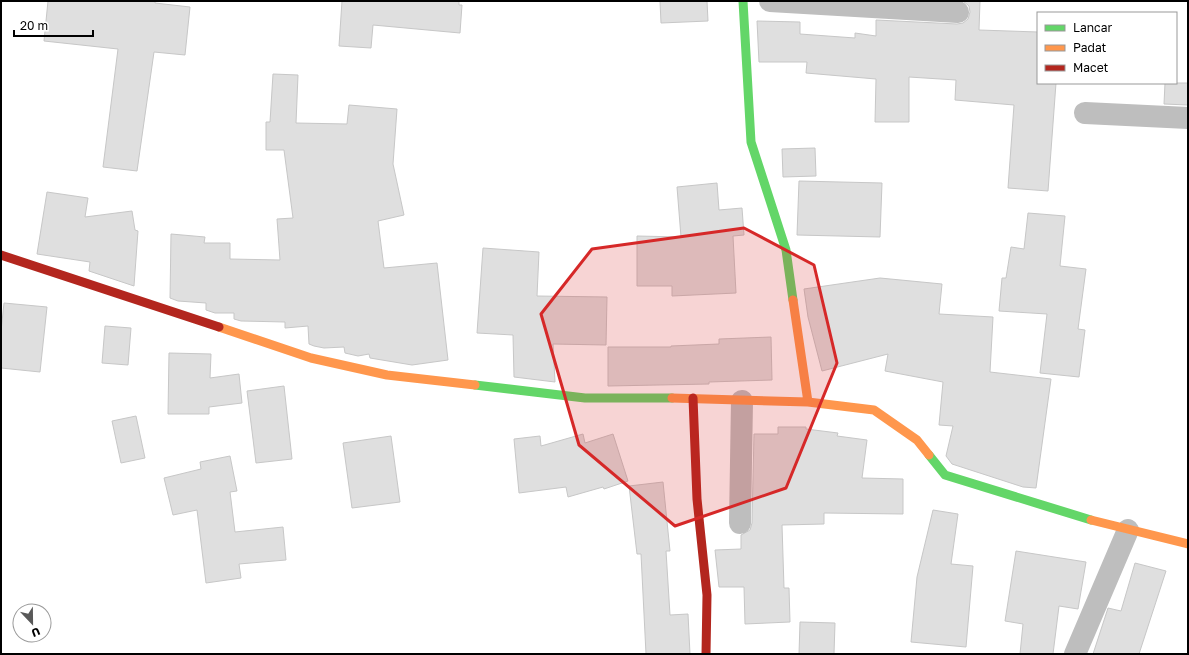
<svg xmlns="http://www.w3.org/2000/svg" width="1189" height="655" viewBox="0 0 1189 655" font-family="'Golos Text',sans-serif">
	<rect width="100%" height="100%" fill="#fff"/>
	<path fill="#dfdfdf" stroke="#c7c7c7" d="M48,1h107v2l35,4 -5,48 -31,-3 -17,119 -34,-4 15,-118 -74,-8z
		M342,1h117v4h3l-2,28 -87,-8 -2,23 -32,-2z
		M660,1h47l1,20 -47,2z
		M963,1h17l-1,29 59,2v51h18l-8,108 -40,-3 6,-83 -59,-5 1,-20 -47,-3v45h-34l1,-43 -70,-6 1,-11h-48l-2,-41 43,1v12l55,4v-5l21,3v-16l81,4 6,-1 5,-4 2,-7 -1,-6z
		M273,74l25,1 -2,48 51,1 2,-19 48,4 -4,55 11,51 -26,6 6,47 53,-5 11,97 -36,5 -42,-7 -1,-4 -11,2 -13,-3 -1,-6 -20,1 -10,-2 -5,-2 -1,-18 -23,2v-6l-44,-1 -7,-2v-6h-19l-9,-3v-7l-28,-2 -8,-3 1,-64 34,3 -1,6h26v16l50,1 -3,-41 16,-1 -9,-68h-18v-28h4z
		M1165,83h23v22l-24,-1z
		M815,148l1,28 -33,1 -1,-28z
		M799,181l83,2 -2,54 -83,-2z
		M717,183l2,27 23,-2 2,27 -11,1 3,57 -64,3v-10h-35v-50l44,1 -4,-50z
		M47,192l41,6 -3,19 47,-6 3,19 3,1 -4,55 -45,-15 1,-9 -53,-8z
		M1028,213l37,3 -5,50 26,3 -8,60 7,1 -6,47 -39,-4 7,-59 -48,-3 3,-33h4l5,-31 13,2z
		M483,248l56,4 -2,44 70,1 -1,48 -53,-1 2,38 -41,-5 -1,-42 -36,-2z
		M880,278l62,6 -3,30 54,3 -3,55 61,7 -15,109 -13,-1 -71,-23 -6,-8 7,-30 -14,-1 4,-43 -58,-11 3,-17 -66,17 -14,-54 -4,-28z
		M4,303l43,4 -7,65 -39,-4v-37z
		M105,326l26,2 -3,37 -26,-2z
		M771,337l1,43 -63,2v2l-101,2v-39h63v-1l48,-2v-5z
		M169,353l42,1 -1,24 29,-4 3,29 -33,4v7h-41z
		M284,386l8,73 -36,4 -9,-72z
		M136,416l9,42 -24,5 -9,-42z
		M778,427h28v2l32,4 -1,3 30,4 -5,38 41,1v35l-79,-1v11l-42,1 2,63h5l1,34 -45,2 -1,-37h-25l-4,-37 26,-1v-14l9,-5 2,-7 2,-89h24z
		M583,434l2,9 28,-9 15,47 -24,8 -1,-2 -35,10 -2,-10 -47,6 -5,-54 26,-3 1,10z
		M391,436l9,66 -48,6 -9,-65z
		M230,456l7,35 -7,1 5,40 48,-5 3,33 -47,4 2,14 -35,5 -9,-73 -24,5 -9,-37 37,-9 -1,-7z
		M663,482l7,69h-4l4,64 18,-1 2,40h-44l-5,-100h-4l-8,-68z
		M933,510l25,4 -7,50 22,2 -7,81 -55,-5 6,-65z
		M1016,551l70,11 -8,47 -19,-3 -6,48h-33l3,-30 -18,-3z
		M1135,563l31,8 -27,83h-46l15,-46 13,3z
		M800,622l35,1 -1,31h-35z"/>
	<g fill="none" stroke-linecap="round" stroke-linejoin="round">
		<path stroke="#bebebe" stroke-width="22" d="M770,1l188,11
			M1085,113l103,5
			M740,523l2,-122
			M1075,654l53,-124"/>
		<path stroke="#63d668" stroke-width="9" d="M743,1l8,141 35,108 7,50
			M475,385l110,13h87
			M929,455l16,20 146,45"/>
		<path stroke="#ff974d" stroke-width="9" d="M793,300l15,102
			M219,327l92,31 76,17 88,10
			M672,398l136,4 66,8 43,30 12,15
			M1091,520l97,24"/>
		<path stroke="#b3261e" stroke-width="9" d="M1,255l218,72
			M693,398l4,101 10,96 -1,59"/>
	</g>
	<path fill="#d62828" fill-opacity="0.2" stroke="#d62828" stroke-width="3" stroke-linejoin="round" d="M744,228l70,37 23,98 -51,125 -111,38 -96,-81 -38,-131 51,-65z"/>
	<rect width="1189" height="655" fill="none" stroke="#000000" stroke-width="4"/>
	<rect x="1037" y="12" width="140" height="72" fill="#ffffff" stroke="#999999"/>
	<rect x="1045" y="25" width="20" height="6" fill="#63d668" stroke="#999999"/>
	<text x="1073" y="32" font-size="12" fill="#000000">Lancar</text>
	<rect x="1045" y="45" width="20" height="6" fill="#ff974d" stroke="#999999"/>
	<text x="1073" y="52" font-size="12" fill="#000000">Padat</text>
	<rect x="1045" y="65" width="20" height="6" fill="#b3261e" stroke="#999999"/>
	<text x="1073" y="72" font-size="12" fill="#000000">Macet</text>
	<g transform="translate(32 623) rotate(158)"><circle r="19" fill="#ffffff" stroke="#999999"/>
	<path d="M0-3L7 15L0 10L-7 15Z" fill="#595959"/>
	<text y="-6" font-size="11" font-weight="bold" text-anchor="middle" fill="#000000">U</text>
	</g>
	<path d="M14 30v6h79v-6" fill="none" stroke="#000000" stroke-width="2"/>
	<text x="20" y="30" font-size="12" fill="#000000" stroke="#ffffff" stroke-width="3" paint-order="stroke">20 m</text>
</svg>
